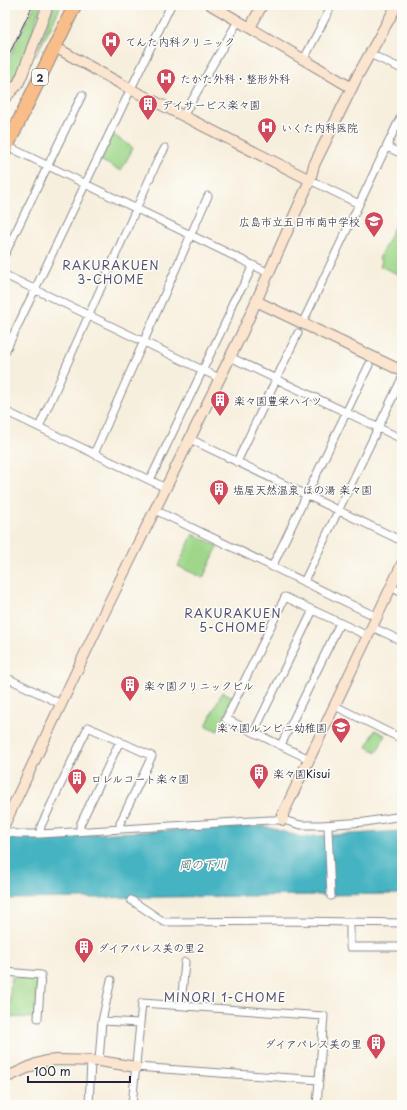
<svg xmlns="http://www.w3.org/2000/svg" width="407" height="1110" viewBox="0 0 407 1110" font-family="'Playpen Sans','Klee One',sans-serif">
	<rect width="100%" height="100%" fill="#fdfcf7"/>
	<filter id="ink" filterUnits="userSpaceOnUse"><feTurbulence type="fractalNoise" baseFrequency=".025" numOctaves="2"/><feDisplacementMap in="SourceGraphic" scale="8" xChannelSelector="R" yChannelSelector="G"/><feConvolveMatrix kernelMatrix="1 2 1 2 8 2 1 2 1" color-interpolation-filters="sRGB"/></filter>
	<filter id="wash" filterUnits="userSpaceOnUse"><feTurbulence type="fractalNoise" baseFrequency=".012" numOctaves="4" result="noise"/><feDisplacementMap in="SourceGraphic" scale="16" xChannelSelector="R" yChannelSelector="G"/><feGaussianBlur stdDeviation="0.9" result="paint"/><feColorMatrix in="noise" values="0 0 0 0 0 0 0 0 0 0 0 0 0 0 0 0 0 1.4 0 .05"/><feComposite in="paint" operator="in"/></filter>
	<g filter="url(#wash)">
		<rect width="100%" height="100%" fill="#f7efdd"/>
		<path fill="#9ed78a" stroke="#607c62" d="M35,5h6c-8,24 -18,63 -32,82l-4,-2v-18z
			M54,5h7l-10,22 -16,30z
			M112,134l21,14 -12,23 -21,-11z
			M402,210v66l-22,-10 2,-4 -3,-3z
			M193,534l25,12 -15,32 -25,-12z
			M222,692l12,5 -16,34 -12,-5z
			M375,730l10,5 -8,17 -10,-5z
			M11,977l26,2 -2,39 -26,-1z"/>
		<path fill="#45b3c1" stroke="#346a7e" d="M264,826l37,11 101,-6v63l-397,5v-61z"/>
	</g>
	<g filter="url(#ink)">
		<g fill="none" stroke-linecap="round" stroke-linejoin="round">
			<g stroke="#8c888c" stroke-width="9">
				<path id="street" d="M370,54l32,15
					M304,59l28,-54
					M183,116l55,-95
					M7,146l262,127
					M387,147l15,7
					M310,180l49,24
					M5,254l77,-159
					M5,275l214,103
					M302,324l100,-210
					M5,352l166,-347
					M230,357l172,82
					M5,411l161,77
					M39,427l118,-265 8,-14
					M190,439l212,102
					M94,454l114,-258
					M237,462l61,-129
					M150,480l79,-165c2,-13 7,-18 14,-29 4,-7 7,-15 10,-21
					M155,510l222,107
					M272,567l97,-202
					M304,582l97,-202
					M391,587l11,6
					M372,627l30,14
					M5,677l56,27
					M335,706l67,33
					M254,732l59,-122
					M281,745l59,-122
					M309,759l-83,-40 59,-122 83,39
					M328,828l3,68
					M5,831l12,3h23l230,-14h13l18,5h20l44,-3 37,-6
					M80,831v-6l40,-84
					M40,834l1,-8 47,-99 64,29 -32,67v5
					M131,900l33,22 135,-1 103,2
					M350,922v25h52
					M5,972l36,3 -3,43
					M181,1005l4,-43
					M102,1021l38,2
					M99,1061l3,-40 9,-41
					M136,1067l183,13
					M89,1105l2,-44
					M132,1105l10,-102 182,13 -7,89"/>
			</g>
			<g stroke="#8c888c" stroke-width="12">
				<path id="secondary" d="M211,5l141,83
					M250,28l12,-23
					M55,47l75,42 180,91
					M5,98l13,-14 4,-9 26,-70
					M256,301l146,70
					M283,820v-6l119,-250
					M5,823l100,-212 138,-280 67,-151 4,-15 44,-90 39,-70
					M5,1078l31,-14 10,-3 12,-1 41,1 37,6"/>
			</g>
			<g stroke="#8c888c" stroke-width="15">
				<path id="highway" d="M5,150l70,-145"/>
			</g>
			<use href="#street" stroke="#fff" stroke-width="7"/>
			<use href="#secondary" stroke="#fce5cf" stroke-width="10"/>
			<use href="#highway" stroke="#f8bd88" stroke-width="13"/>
			<path stroke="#22223b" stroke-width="1" d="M5,63l28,-58"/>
		</g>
	</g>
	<defs>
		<g id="hospital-pin" transform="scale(1)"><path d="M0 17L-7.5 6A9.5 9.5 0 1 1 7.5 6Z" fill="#d1495b" stroke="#fdfcf7"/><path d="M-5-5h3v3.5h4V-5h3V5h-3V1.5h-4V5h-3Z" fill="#fff"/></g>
		<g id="building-pin" transform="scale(1)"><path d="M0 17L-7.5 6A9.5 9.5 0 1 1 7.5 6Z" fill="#d1495b" stroke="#fdfcf7"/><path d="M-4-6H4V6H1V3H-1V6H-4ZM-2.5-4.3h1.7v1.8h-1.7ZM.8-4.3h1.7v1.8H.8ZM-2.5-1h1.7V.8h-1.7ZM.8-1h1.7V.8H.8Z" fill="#fff"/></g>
		<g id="school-pin" transform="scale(1)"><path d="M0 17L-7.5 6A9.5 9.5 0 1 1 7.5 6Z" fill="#d1495b" stroke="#fdfcf7"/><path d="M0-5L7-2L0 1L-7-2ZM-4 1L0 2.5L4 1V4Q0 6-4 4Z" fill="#fff"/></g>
	</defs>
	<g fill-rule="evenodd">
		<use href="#hospital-pin" x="111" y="41"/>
		<use href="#hospital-pin" x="166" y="78"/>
		<use href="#building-pin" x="148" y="104"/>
		<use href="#hospital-pin" x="267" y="127"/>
		<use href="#school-pin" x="374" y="221"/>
		<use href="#building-pin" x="220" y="400"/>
		<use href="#building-pin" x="219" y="489"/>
		<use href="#building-pin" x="130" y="685"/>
		<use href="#school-pin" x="341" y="727"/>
		<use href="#building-pin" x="259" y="773"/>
		<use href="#building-pin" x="77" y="778"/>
		<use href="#building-pin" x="84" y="947"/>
		<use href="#building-pin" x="376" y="1043"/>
	</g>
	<g text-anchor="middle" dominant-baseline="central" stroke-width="3.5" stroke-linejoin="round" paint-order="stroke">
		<rect fill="#fdfcf7" stroke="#646373" stroke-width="1" x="32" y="69" width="16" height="16" rx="3"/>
		<g font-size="10" font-weight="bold" fill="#22223b">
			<text x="40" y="77">2</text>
		</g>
		<g font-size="11" fill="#22223b" stroke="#fdfcf7" text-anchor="start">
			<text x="125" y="41">てんた内科クリニック</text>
			<text x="180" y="78">たかた外科・整形外科</text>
			<text x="162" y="104">デイサービス楽々園</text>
			<text x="281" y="127">いくた内科医院</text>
			<text x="360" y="221" text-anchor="end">広島市立五日市南中学校</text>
			<text x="234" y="400">楽々園豊栄ハイツ</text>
			<text x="233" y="489">塩屋天然温泉 ほの湯 楽々園</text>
			<text x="144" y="685">楽々園クリニックビル</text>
			<text x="327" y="727" text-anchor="end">楽々園ルンビニ幼稚園</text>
			<text x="273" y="773">楽々園Kisui</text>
			<text x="91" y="778">ロレルコート楽々園</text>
			<text x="98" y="947">ダイアパレス美の里２</text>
			<text x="362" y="1043" text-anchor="end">ダイアパレス美の里</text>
		</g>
		<g font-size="12" letter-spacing="1" fill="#535077" stroke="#fdfcf7">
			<text x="111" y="265">RAKURAKUEN<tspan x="111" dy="14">3-CHOME</tspan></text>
			<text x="233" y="613">RAKURAKUEN<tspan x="233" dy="14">5-CHOME</tspan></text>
			<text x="225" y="997">MINORI 1-CHOME</text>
		</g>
		<g font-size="12" font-style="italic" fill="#305c71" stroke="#fdfcf7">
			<text transform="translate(203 864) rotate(-1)">岡の下川</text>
		</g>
	</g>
	<rect width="407" height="1110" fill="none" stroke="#fdfcf7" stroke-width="20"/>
	<path d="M28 1076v6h102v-6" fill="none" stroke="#22223b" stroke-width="2"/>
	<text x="34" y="1076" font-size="12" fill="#22223b" stroke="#fdfcf7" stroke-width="3" paint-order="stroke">100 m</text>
</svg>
